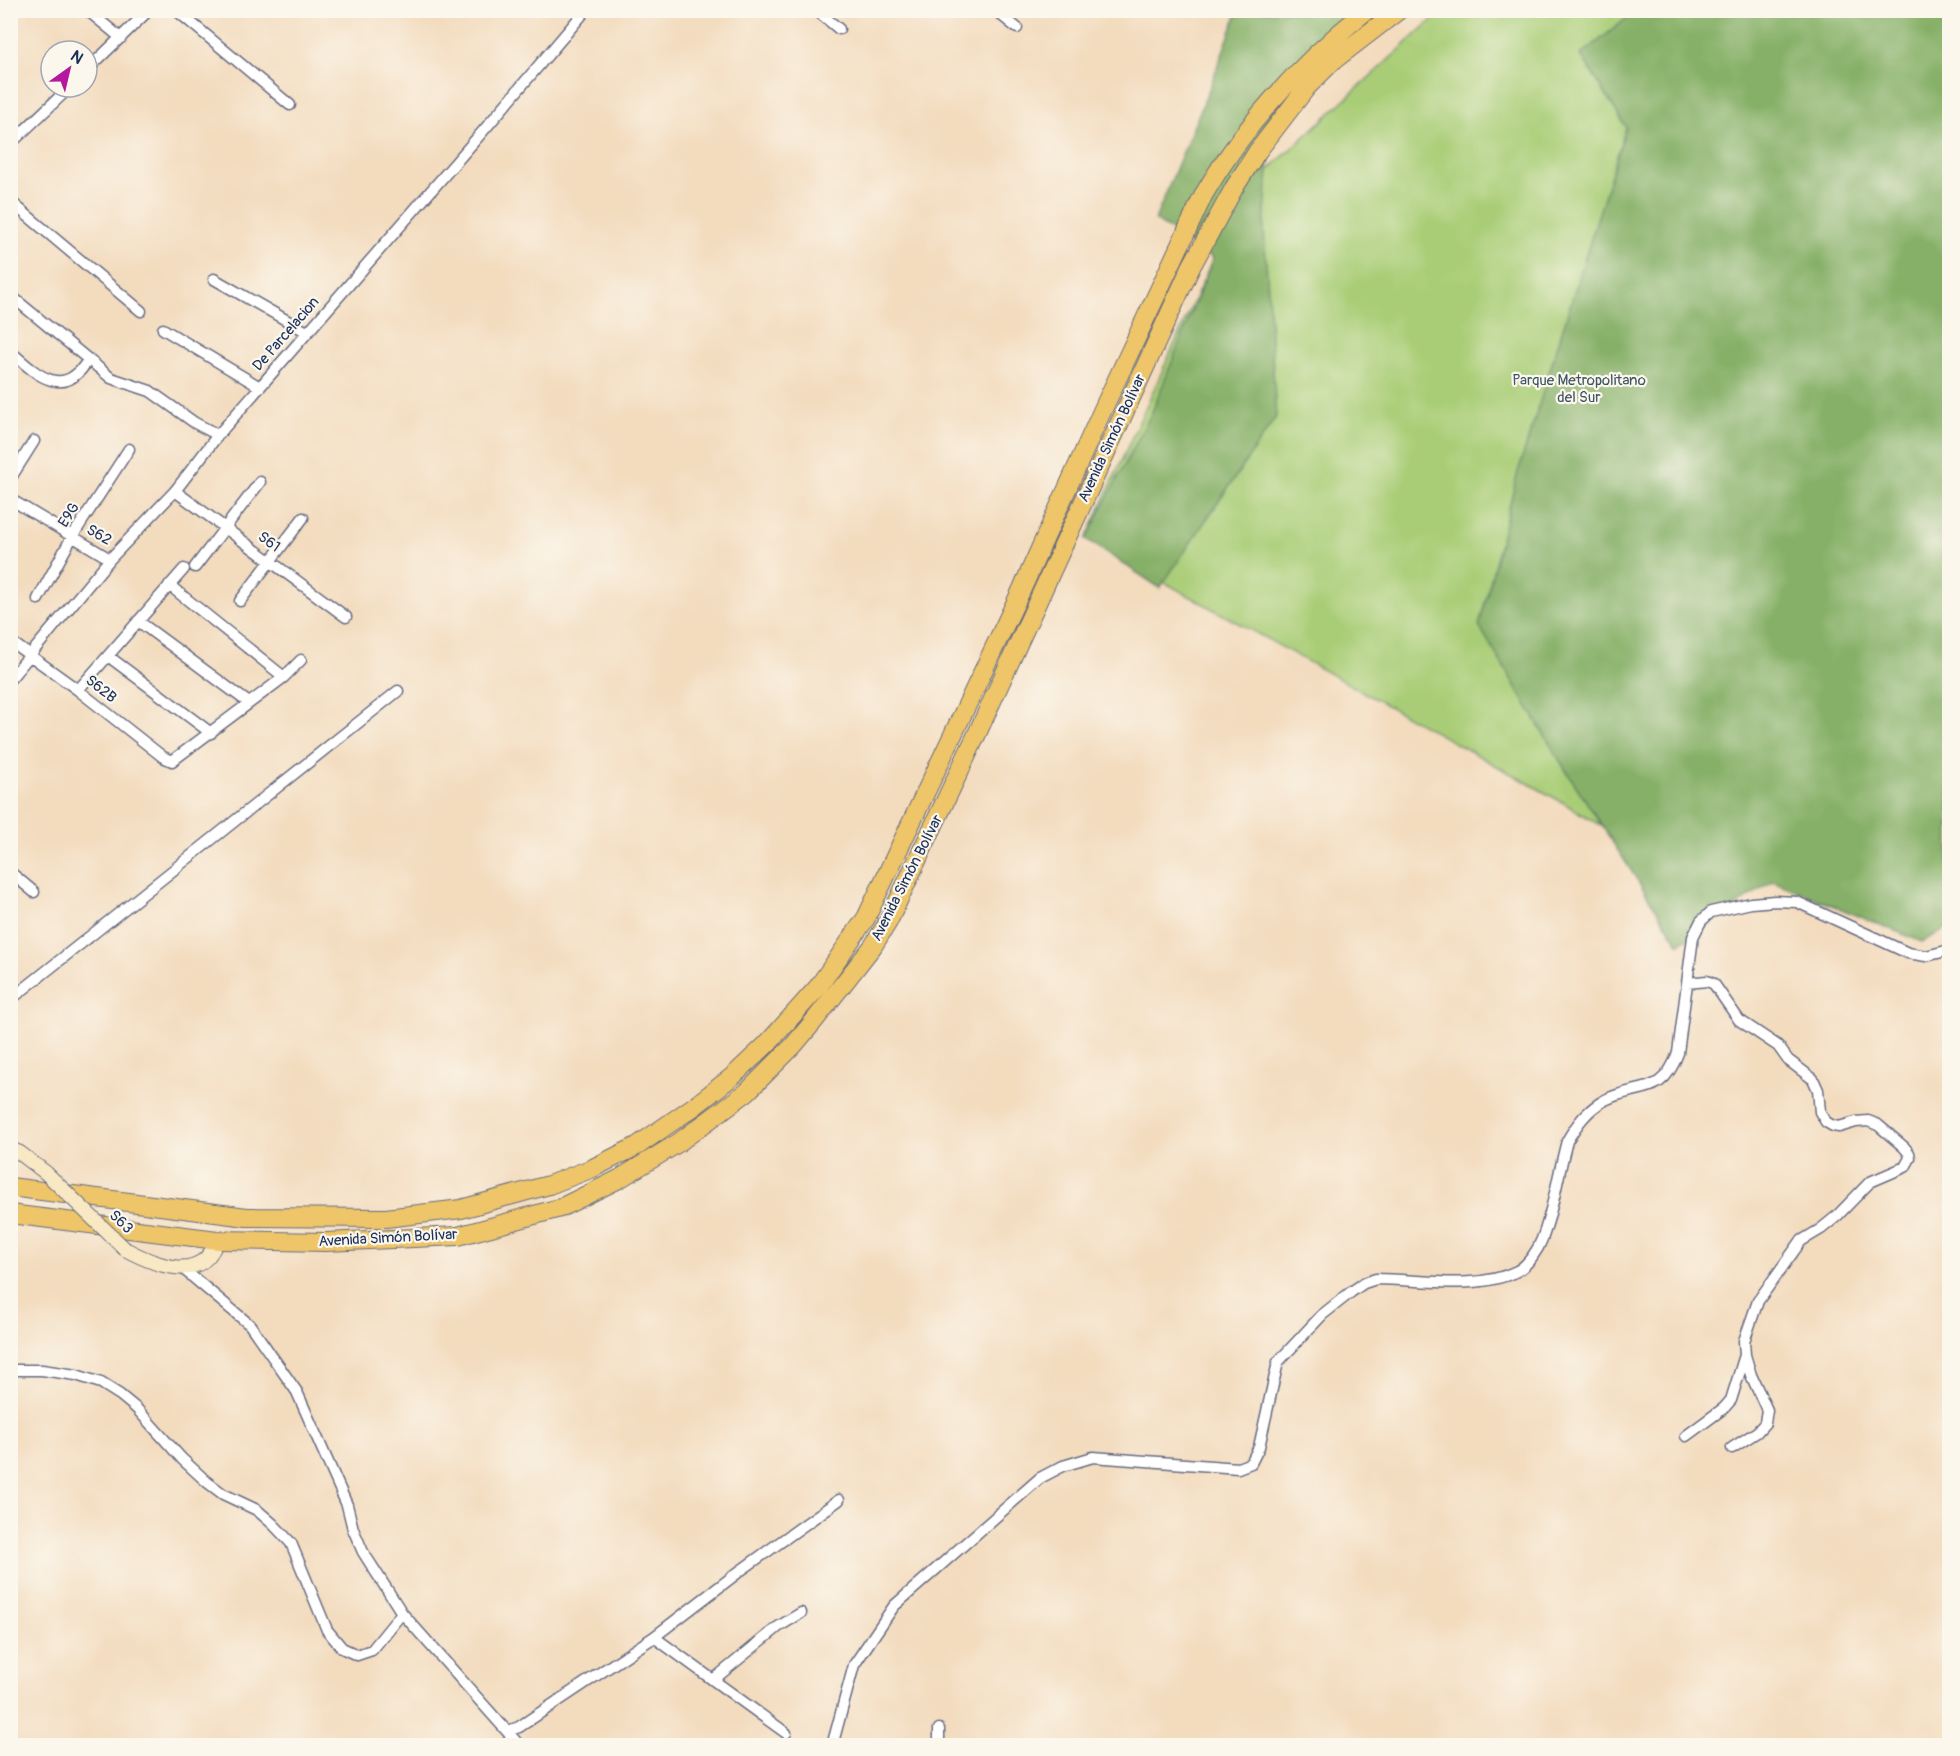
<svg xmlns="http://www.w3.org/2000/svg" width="1960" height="1756" viewBox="0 0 1960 1756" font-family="Pangolin,sans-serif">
	<rect width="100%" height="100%" fill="#fbf7ec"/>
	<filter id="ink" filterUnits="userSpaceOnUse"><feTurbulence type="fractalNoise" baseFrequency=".0167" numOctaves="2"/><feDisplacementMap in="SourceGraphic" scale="12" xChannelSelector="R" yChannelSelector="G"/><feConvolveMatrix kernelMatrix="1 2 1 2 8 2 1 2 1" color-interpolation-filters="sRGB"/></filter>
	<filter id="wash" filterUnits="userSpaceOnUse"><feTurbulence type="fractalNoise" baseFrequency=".008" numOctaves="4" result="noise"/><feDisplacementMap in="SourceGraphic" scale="24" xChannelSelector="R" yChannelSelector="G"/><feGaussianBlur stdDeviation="1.35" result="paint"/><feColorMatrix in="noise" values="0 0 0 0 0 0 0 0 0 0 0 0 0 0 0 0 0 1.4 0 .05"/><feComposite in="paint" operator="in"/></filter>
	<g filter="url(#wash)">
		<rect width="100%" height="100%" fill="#f3dbbe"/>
		<path fill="#a9cd76" stroke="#627e6a" stroke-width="1.5" d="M1442,11h507l-317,834 -68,-42 -478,-264 157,-346z"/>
		<path fill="#86b067" stroke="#507062" stroke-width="1.5" d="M1238,11h159l-71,44 -56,85 -6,90 12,187 -116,171 -74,-49 66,-127 61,-154 -58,-38 55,-133z
			M1636,11h313v916l-27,15 -149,-61 -94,63 -114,-175 -86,-143 39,-154 108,-345 -45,-72z"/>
	</g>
	<g filter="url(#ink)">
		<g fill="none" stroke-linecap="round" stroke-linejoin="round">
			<g stroke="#676b80" stroke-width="13">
				<path id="street" d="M87,10l34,28
					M176,10l114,95
					M816,10l23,19
					M995,10l22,18
					M87,70l62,-60
					M10,144l60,-57
					M10,201l131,110
					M214,279l93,53
					M10,295l101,83 39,13 45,32 23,12
					M163,329l97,58
					M10,351c26,23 53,50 78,9
					M10,479l24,-38
					M175,491l171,126
					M10,499l100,60
					M195,567l65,-85
					M169,585l115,92
					M38,599l34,-62 57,-88
					M240,601l63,-83
					M138,621l111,82
					M10,641l68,49 85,67 9,4 112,-84 17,-17
					M108,656l103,77
					M10,679l100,-120 65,-68 43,-56 266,-305 102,-120
					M78,690l106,-121
					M10,872l24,20
					M1687,983l20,-2 7,3 25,36 39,26 10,14 25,19 5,11 2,22 6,10 7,4 6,1 17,-5 12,-1 10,4 26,22 5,6 1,5 -5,9 -35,15 -33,34 -16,13 -20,12 -43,60 -14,40 1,14 6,20 16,35 -1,6 -1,7 -8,9 -25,16
					M10,1000l388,-309
					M182,1268l68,57 47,67 50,113 6,24 10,23 39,61 118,133
					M10,1370h32l34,5 25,8 19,12 17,14 45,50 25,23 16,12 34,16 16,14 18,19 36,87 15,18 15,7 15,-5 30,-37
					M1686,1436l38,-28 7,-8 14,-45
					M654,1637l132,96
					M713,1680l65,-53 23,-14
					M939,1729v17
					M508,1731l11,-4 135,-90 86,-66 99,-71
					M832,1746l22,-81 40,-59 146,-128 23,-12 30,-9 145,11 13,-5 8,-16 19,-85 44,-47 29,-23 13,-9 12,-4c43,0 102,12 141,-8 11,-6 21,-21 25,-32 12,-31 16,-66 25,-98 10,-17 20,-31 38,-41 34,-17 57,-2 73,-47l15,-116 8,-16 10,-9 40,-9 24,-2 22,1 111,51 18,3 24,-6"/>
			</g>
			<g stroke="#676b80" stroke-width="16">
				<path id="secondary" d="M10,1149l10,4 26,20
					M125,1249c30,16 77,36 92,-9"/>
			</g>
			<g stroke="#676b80" stroke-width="20">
				<path id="highway" d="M10,1187l237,30 139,1 75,-9 88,-24 44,-17 44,-22 59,-41 37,-29 34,-32 51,-57 48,-69 155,-327 82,-182 101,-215c42,-72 98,-132 163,-184
					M10,1214l207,26 109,2 132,-6 102,-28 59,-29 59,-36 69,-51 46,-46 21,-25 59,-75 15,-24 88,-186 215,-469 43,-79 23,-36 50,-65 27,-27 65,-50"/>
			</g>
			<use href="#street" stroke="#fff" stroke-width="10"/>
			<use href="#secondary" stroke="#f8e8c3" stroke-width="14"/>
			<use href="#highway" stroke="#eec569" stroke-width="18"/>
			<g stroke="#676b80" stroke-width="16" stroke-linecap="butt">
				<path id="secondary-bridge" d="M46,1173l79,76"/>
			</g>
			<use href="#secondary-bridge" stroke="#f8e8c3" stroke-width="14"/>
		</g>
	</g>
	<g text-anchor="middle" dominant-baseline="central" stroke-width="4.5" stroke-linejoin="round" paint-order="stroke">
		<g font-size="15" fill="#1b2f5e" stroke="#fbf7ec">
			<text transform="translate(286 334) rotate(-49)">De Parcelacion</text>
			<text transform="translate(1112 438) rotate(-65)">Avenida Simón Bolívar</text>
			<text transform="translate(69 515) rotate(-58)">E9G</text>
			<text transform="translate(99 535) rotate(30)">S62</text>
			<text transform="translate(269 542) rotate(36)">S61</text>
			<text transform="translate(101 689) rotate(38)">S62B</text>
			<text transform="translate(907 878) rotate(-63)">Avenida Simón Bolívar</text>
			<text transform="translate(121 1222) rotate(44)">S63</text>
			<text transform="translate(388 1238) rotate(-3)">Avenida Simón Bolívar</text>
		</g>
		<g font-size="15" fill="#3e5664" stroke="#fbf7ec">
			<text x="1579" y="380">Parque Metropolitano<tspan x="1579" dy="17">del Sur</tspan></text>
		</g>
	</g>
	<rect width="1960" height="1756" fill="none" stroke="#fbf7ec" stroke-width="36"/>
	<g transform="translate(69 69) rotate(34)"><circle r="28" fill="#fbf7ec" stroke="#a1a7b3" stroke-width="1.5"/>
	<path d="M0-4.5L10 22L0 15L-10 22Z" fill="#b5179e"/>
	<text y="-9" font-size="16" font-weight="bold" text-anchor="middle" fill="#1b2f5e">N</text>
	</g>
</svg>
